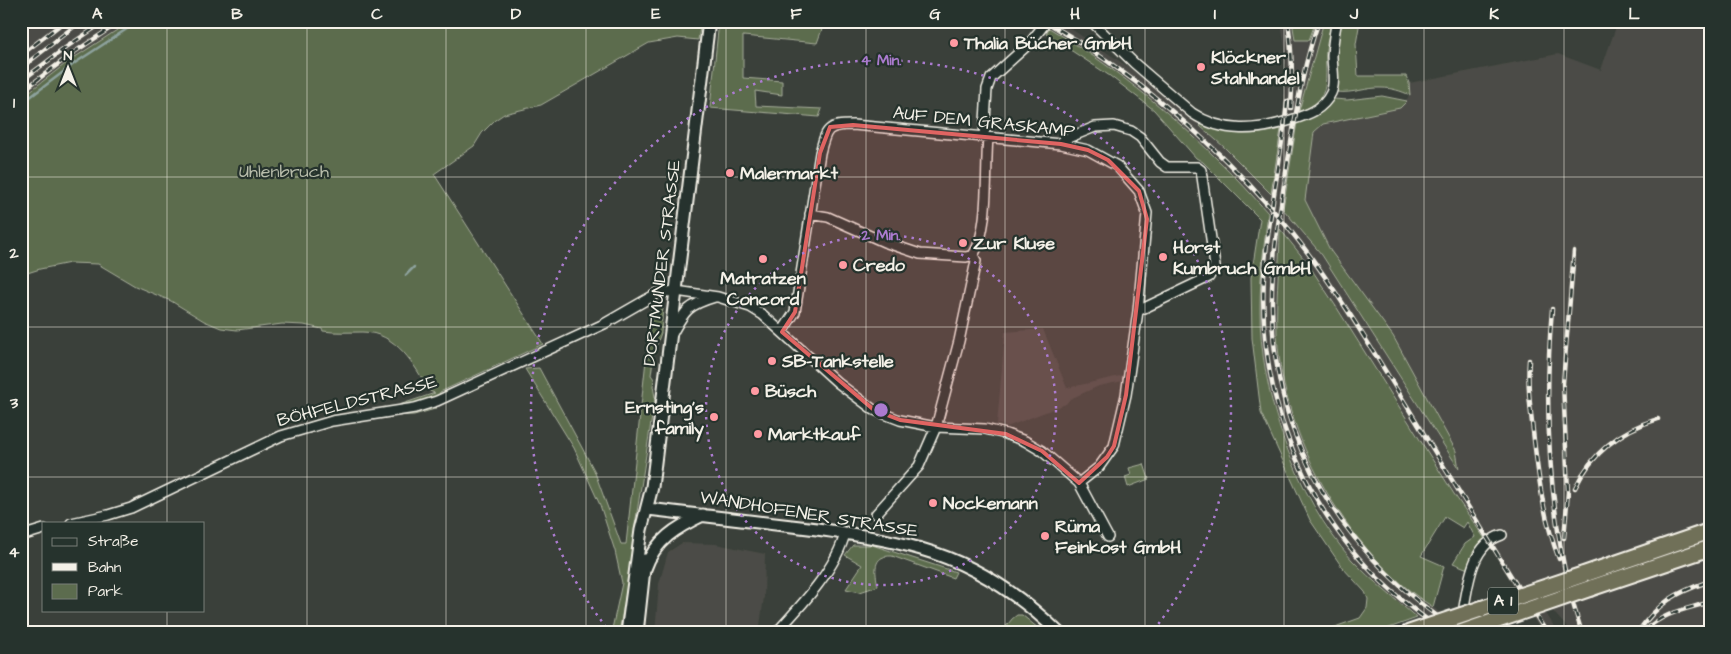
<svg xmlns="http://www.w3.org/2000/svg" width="1731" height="654" viewBox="0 0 1731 654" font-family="'Architects Daughter',sans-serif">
	<rect width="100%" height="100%" fill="#3a403a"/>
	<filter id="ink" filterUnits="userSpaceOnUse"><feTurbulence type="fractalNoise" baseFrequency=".02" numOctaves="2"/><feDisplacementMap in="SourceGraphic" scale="10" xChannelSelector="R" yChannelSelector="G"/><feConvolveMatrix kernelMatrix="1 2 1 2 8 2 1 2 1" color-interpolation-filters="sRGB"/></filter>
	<g filter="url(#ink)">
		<path fill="#4b4c46" d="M38,21h98l-115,81v-68z
			M1038,21h21l68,45 46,36 51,45 47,46 10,-64 16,-7 -14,87 39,46 136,213 -65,-132 -63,-86 -25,-50 9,-68 9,-8 77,-16 10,-13 -1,-12 149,-29 43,16 17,-49h92v612h-138l-45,-51 31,51h-16l-53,-88 4,-10 -8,4 -31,-45 -117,-186 -29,-44 -27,-35 -5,78 2,42 10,50 32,80 30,48 31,38 37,33 15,9 22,19 -1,7h-14l-23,-15 -33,-28 -33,-31 -16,-21 -16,-26 -27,-52 -20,-57 -10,-52 -3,-44 9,-94 -148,-137z
			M1281,21h11l3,19 14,-1 7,-18h8l-25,90 -16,6 2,-35v-32z
			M1043,329l24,59 57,-13 -1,6 -24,5 -29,13 -4,5 -59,23 -10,-3 8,-92z
			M682,543l34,1 49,10 -1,43 -5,36h-104l4,-49 9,-32z"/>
		<path fill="#5c6c4e" stroke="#a8ae9b" d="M131,21h570l-3,19 -20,-2 -29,5 -108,62 -37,9 -9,6 -13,13 -8,13 -40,28 109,170 -103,48 -5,17 -21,6 -20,1 5,-11 36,-12 -6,-2c-14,-26 -33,-59 -67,-59 -13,0 -26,1 -39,-1l-1,-2 -18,-4 -22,-1 -45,6 -16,-2 -17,-7 -33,-20 -36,-15 -37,-22 -28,-1 -30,6 -19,6v-177l48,-37z
			M719,21h106l-8,22 -74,-7v42l39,3v14l-27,-4 1,15 66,3 -3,8 -109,-9z
			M1292,21h24l-7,19h-14z
			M1324,21h8c-2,9 -5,19 -6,28 -2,28 8,52 -27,62z
			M1342,21h18l-4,23 2,32h48l3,7 1,12c-9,-4 -18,-7 -28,-7 -15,-1 -29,6 -45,4v-50z
			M1049,28c61,36 119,82 169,132 18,17 34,35 50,53 -4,32 -8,63 -8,95 -1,84 36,189 92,252 20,21 43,39 65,58l-42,15h-57l42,-15 7,-10 1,-9 -3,-7 -23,-25 -32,-47 -49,-107 -9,-75 -1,-60 9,-59 -57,-57 -7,-4 -42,-48 -44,-34 -64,-42z
			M1382,96l25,5 -7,7 -77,16 -9,8 -9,68 25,50 63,86 63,115 3,18 -137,-214 -39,-46 14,-87c15,-4 28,-10 37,-23l13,1z
			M1201,124c27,11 52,13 80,5l-10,65 -47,-47 -24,-21z
			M1280,229l28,35 29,44 117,186 31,45 -9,9 -8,21 -15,-6 12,-19 10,-7 -8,-15 -4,6 -18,-11 -24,39 23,10 -11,41c-83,-52 -146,-163 -155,-260 -4,-40 2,-79 2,-118z
			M657,303l6,3 -2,27 -7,19 -3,23 3,4 -1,7 2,11 -20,128v15l-16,93h-11l4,-4 10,-46 -7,-32 -15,-46 -26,-57 -49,-79 14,-1 55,102 27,74h5l26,-239z
			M1144,464l5,15 -21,8 -3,-10 6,-2 -2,-7z
			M853,545h19l84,27 -3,6 -61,-22c-20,-1 -17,16 -14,30l-18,6 -14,-3 16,-24 -17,-10z
			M1017,615h5l22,18h-43l11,-14z"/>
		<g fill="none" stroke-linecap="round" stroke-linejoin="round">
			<path stroke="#8da29d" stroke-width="2.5" d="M21,104l54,-41 64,-42
				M406,275l8,-8"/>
			<g stroke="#f4f1e8" stroke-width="12">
				<path id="street" d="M1091,21l43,42 58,50c31,21 65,18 99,7 16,-5 32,-10 40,-27 5,-11 1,-26 1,-38 1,-11 2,-23 5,-34
					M984,137l3,-48 4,-11 39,-35 13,-17
					M1061,144l2,-4 32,-13 19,-1 17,5 9,6 20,25 7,5h30l4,3 14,96 -6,11 -71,34
					M810,214l18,3 56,25 36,12 46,3 7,-2
					M782,332l13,-20 25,-159c6,-24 7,-28 33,-28l208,19 27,6 29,16 22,25 8,22 -9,98 -12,84 -12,51 -15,21 -20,16
					M672,334c13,-24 16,-29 43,-37
					M876,514l43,-48 17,-39 23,-86 17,-80 -3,-6c17,-25 12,-86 15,-117
					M71,523l37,-8 23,-7 150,-72 51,-15 83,-13 22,-7 167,-77 54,-31 18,-2 42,6 32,10 13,8 75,68 36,27 26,10 36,7 49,2 21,5 19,7 17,10 37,32 29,54
					M21,536l23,-7
					M1462,618c6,-28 7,-73 40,-83
					M776,633c24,-26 61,-65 69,-100"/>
			</g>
			<g stroke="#f4f1e8" stroke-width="15">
				<path id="secondary" d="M648,509c56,7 113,13 169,20 35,5 70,10 104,20 53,15 99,46 138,84
					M645,569c10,-29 32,-42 58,-54
					M627,633l14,-103 11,-43 57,-466
					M637,633l8,-73"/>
			</g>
			<g stroke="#f4f1e8" stroke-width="19">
				<path id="highway" d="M1582,575l128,-44
					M1591,588l119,-40
					M1409,633l15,-5"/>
			</g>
			<use href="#street" stroke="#26332d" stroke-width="9"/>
			<use href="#secondary" stroke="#26332d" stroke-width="11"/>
			<use href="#highway" stroke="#706f59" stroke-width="15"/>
			<g stroke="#f4f1e8" stroke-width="4.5">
				<path id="rail" d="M1045,21c91,53 171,123 239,202 44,52 79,112 115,170 49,80 97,161 148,240
					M1288,21c4,30 5,58 3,87
					M1319,21c-18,49 -24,100 -33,151 -7,45 -15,90 -14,135 1,141 75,250 189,326
					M21,55l44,-34
					M21,68l60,-47
					M21,81l47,-35 37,-25
					M21,92l52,-39 48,-32
					M1287,101c-5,54 -17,107 -22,161 -11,120 32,241 121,324 18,17 39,32 59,47
					M1552,309c-8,93 -4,185 16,276 4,16 9,32 14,48
					M1529,360c-2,27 2,53 5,80 5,41 10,80 25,119
					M1575,488c17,-35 45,-58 83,-69
					M1564,538l4,-46 -5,-109 11,-132
					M1644,631c20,-19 40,-21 66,-29
					M1637,633c22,-31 38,-40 73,-52"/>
			</g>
			<use href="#rail" stroke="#26332d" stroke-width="2.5" stroke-dasharray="8" stroke-linecap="butt"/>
			<g stroke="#f4f1e8" stroke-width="12" stroke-linecap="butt">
				<path id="street-bridge" d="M1043,26l3,-5"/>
			</g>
			<g stroke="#f4f1e8" stroke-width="19" stroke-linecap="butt">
				<path id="highway-bridge" d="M1424,628l158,-53
					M1460,633l131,-45"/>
			</g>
			<use href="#street-bridge" stroke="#26332d" stroke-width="9"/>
			<use href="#highway-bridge" stroke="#706f59" stroke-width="15"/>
		</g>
	</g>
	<path fill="#df6462" fill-opacity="0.2" stroke="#df6462" stroke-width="4" stroke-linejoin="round" d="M853,125l208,19 27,6 20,10 31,31 8,28 -21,176 -12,51 -7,11 -28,26 -37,-32 -36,-17 -106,-14 -26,-10 -92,-78 13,-20 25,-159 10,-26z"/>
	<path fill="none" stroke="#f4f1e8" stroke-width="1" stroke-opacity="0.55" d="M167,21v502M307,21v612M446,21v612M586,21v612M726,21v612M866,21v612M1005,21v612M1145,21v612M1284,21v612M1424,21v612M1564,21v612M21,177h1689M21,327h1689M21,477h1689M167,610v23"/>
	<g fill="none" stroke="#ab7bcf" stroke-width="2.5" stroke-dasharray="2.5 5">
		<circle cx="881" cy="410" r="175"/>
		<path d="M611 633A350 350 0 1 1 1151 633"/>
	</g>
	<g fill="#ff9aa2" stroke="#26332d" stroke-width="2">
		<circle cx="954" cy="43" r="5"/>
		<circle cx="1201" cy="67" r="5"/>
		<circle cx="730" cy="173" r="5"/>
		<circle cx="963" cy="243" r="5"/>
		<circle cx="1163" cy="257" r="5"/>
		<circle cx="763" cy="259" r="5"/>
		<circle cx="843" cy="265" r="5"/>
		<circle cx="772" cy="361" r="5"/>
		<circle cx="755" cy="391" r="5"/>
		<circle cx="714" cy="417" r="5"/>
		<circle cx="758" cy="434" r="5"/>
		<circle cx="933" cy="503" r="5"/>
		<circle cx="1045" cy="536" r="5"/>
	</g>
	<g text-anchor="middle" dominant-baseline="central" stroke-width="4.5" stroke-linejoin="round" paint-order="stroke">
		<rect fill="#26332d" stroke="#b6b8b0" stroke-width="1" x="1488" y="587.5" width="30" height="27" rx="4"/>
		<g font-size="16" font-weight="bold" fill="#f4f1e8">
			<text x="1503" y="601">A 1</text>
		</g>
		<g font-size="18" font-weight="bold" fill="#f4f1e8" stroke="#26332d" text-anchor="start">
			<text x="964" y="43">Thalia Bücher GmbH</text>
			<text x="1211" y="57">Klöckner<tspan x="1211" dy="21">Stahlhandel</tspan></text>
			<text x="740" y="173">Malermarkt</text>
			<text x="973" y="243">Zur Kluse</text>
			<text x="1173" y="247">Horst<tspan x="1173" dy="21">Kumbruch GmbH</tspan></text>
			<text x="853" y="265">Credo</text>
			<text x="763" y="278" text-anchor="middle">Matratzen<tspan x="763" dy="21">Concord</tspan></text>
			<text x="782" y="361">SB-Tankstelle</text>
			<text x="765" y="391">Büsch</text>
			<text x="704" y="407" text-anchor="end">Ernsting's<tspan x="704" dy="21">family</tspan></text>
			<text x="768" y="434">Marktkauf</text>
			<text x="943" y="503">Nockemann</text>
			<text x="1055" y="526">Rüma<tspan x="1055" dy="21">Feinkost GmbH</tspan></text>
		</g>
		<g font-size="18" fill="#f4f1e8" stroke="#26332d">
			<text transform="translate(984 122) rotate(6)">AUF DEM GRASKAMP</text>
			<text transform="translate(662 263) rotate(-83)">DORTMUNDER STRASSE</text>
			<text transform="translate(357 401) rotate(-14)">BÖHFELDSTRASSE</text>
			<text transform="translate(809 514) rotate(9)">WANDHOFENER STRASSE</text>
		</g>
		<g font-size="18" fill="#b7bcaa" stroke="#26332d">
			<text x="284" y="171">Uhlenbruch</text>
		</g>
	</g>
	<circle cx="881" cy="410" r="8" fill="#ab7bcf" stroke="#26332d" stroke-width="2.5"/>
	<g font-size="15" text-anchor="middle" font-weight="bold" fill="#ab7bcf" stroke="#26332d" stroke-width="4.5" stroke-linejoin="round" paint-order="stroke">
		<text x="881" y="65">4 Min.</text>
		<text x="881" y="240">2 Min.</text>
	</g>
	<rect width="1731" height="654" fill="none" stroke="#26332d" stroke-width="55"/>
	<rect x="42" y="522" width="162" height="90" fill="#26332d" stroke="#787f78"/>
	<rect x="52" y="538" width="25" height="8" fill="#26332d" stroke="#787f78"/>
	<text x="88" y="546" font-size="15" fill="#f4f1e8">Straße</text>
	<rect x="52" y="563" width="25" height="8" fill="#f4f1e8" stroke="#787f78"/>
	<text x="88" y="572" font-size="15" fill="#f4f1e8">Bahn</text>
	<rect x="52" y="584" width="25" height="15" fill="#5c6c4e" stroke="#787f78"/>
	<text x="88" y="596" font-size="15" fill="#f4f1e8">Park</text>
	<g transform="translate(68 68)" stroke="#26332d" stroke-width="4" paint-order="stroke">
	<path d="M0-4L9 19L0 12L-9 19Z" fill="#f4f1e8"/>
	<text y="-8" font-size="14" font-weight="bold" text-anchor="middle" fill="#f4f1e8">N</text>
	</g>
	<rect x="28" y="28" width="1676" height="598" fill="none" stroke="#f4f1e8" stroke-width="2"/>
	<g font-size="16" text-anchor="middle" font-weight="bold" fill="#f4f1e8">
		<text x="97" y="19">A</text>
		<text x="237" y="19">B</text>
		<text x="377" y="19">C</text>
		<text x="516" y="19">D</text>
		<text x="656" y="19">E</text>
		<text x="796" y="19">F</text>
		<text x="935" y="19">G</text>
		<text x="1075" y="19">H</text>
		<text x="1215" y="19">I</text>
		<text x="1354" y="19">J</text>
		<text x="1494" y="19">K</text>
		<text x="1634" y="19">L</text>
		<text x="14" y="108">1</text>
		<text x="14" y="258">2</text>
		<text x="14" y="408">3</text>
		<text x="14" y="557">4</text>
	</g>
</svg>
